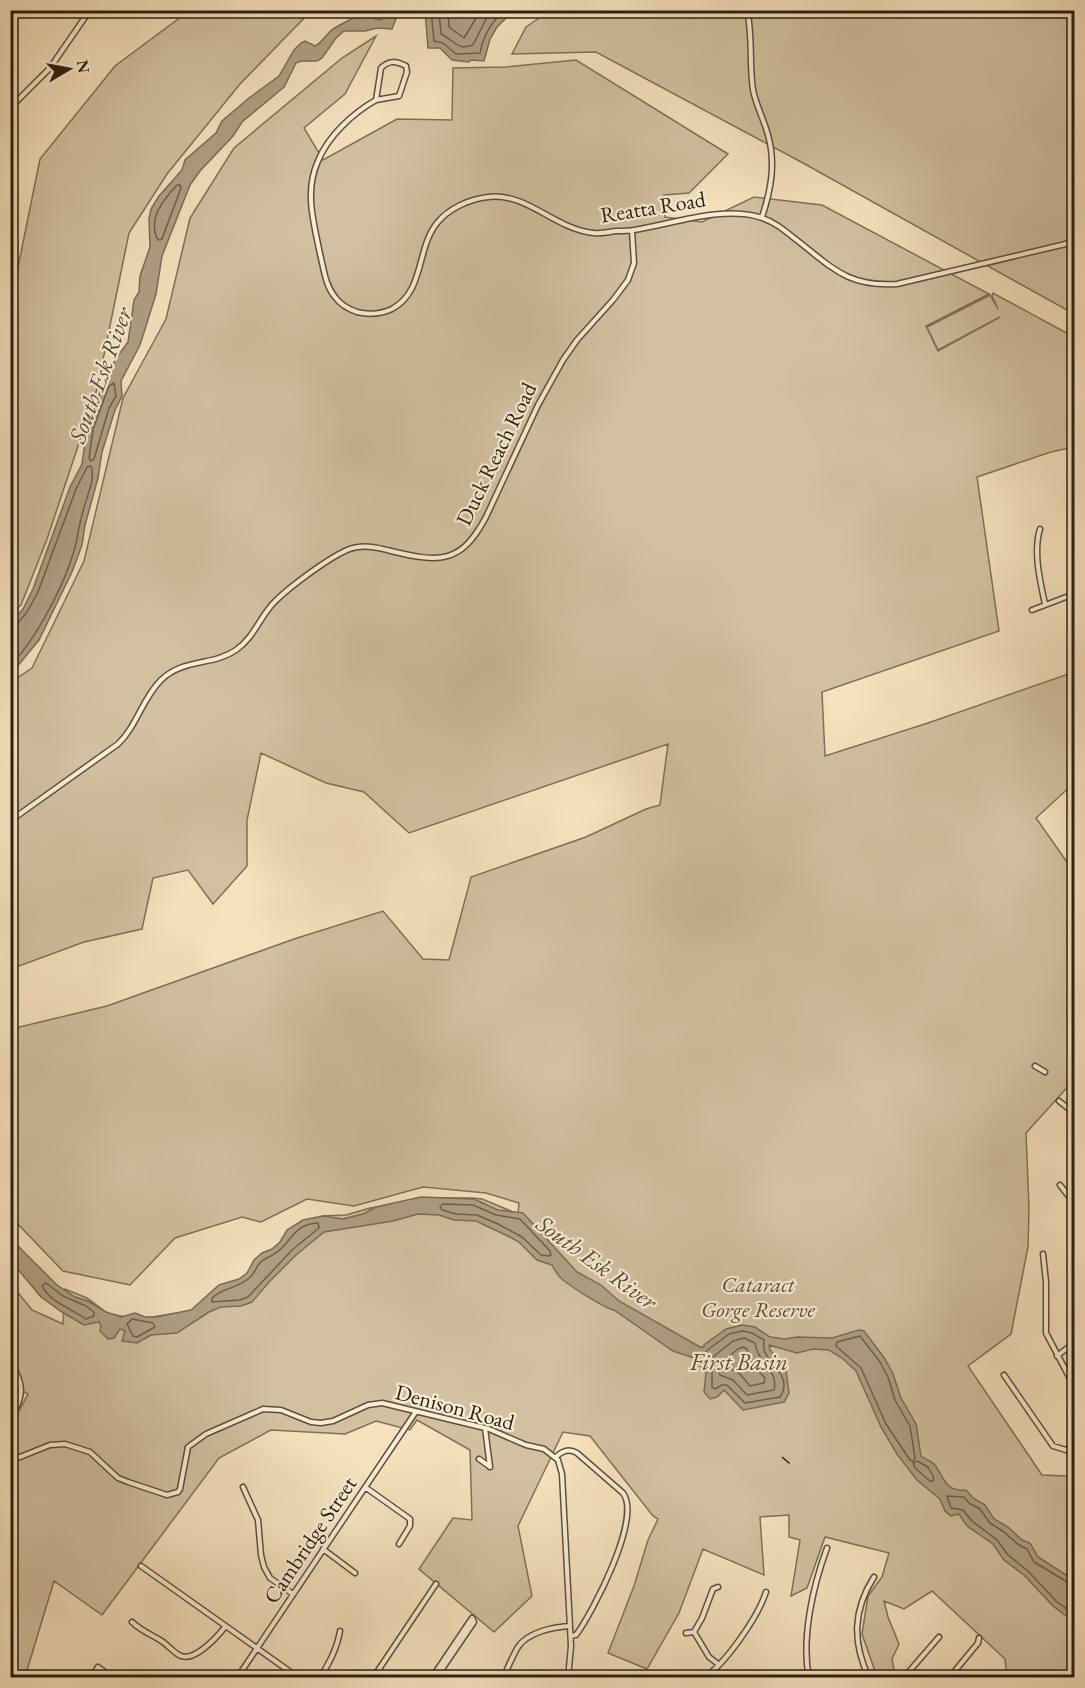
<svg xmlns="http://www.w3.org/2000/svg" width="1085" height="1688" viewBox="0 0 1085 1688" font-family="'EB Garamond',serif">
	<rect width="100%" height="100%" fill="#f5e1be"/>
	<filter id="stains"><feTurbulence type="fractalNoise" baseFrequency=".00333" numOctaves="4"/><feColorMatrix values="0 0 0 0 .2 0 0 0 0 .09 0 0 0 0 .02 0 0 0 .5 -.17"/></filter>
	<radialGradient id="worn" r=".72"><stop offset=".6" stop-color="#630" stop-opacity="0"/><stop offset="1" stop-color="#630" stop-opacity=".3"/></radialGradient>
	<path fill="#d2c0a1" stroke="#7e705a" stroke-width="1.5" d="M189,11h122l-71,73 -73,90 -38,59 -32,156 -50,150 -26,66 -10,8v-311l29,-143 75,-93z
		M544,11h530v303l-271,-151 -207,-111 -84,2 14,-27 19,-13z
		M376,36l-31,58 -41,34 19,32 74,-41 55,1 1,-52 53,-1 70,-7 152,94 -39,39 -25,2 1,22 37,5 52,-25 68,8 167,89 -63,32 12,25 62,-34 -62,33 -11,-23 63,-32 8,14 -6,-13 1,-3 81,44v110l-23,5 -74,25 22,154 -177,61 3,64 103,-33 146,-51v111l-38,35 38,54v208l-48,53 3,75 -1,39 -17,87 -43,32 74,109 24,1 5,-4 3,4v201h-67l-2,-18 -73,-68 -28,18 -20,-8 4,16 11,27 -7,15 2,11 -10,7h-7l-15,-43 6,-38 14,-19 7,-24 -64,-16 -18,51 -16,8 9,-56 -11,-3v-22l-29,2 4,58 -61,-26 -24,64 -32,56 -39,-16 26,-67 14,-46 10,-21 -5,-3 -63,-80 -27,-4 -45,94 14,70 -38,36 -75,-63 34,-51 19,2 -2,-70 -53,-30 -7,10 -34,-9 -31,13 -74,-4 -52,28 -117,157 -48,-34 -29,96h-14v-251l17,-32 -17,-9 -1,-102 22,27 31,14 2,-35 22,9 20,15 18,4 21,1 75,-12 101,-90 24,-1 24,-7 68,-10h34l10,1 36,15 1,-11 -33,-10 -63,-6 -69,19 -47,-7 -46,23 -19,-5 -67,21 -45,47 -67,-14 -52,-54v-188l96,-23 187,-67 89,-28 40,48 26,1 22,-83 115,-40 60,-28 14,-4 8,-61 -259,89 -45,-41 -38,-9 -65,-30 -14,67v46l-34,38 -25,-34 -35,8 -11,51 -58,13 -73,27v-287l21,-14 52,-107 39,-163 43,-79 24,-101 44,-70 108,-90z"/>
	<path fill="#b09f84" stroke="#7a6c56" stroke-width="1.5" d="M382,11h17l-7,18 -15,-1 -12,3h-21l-8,7 -14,20 -5,3h-16l-5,2 -12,24 -42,35 -9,14 -33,35 -10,14 -28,71 -6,38 -16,51 -19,36 1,15 -7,14 -13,42 -4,26 -13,47 -3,20 -10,27 -33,68 -28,34v-52l12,-13 10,-20 37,-102 12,-23 5,-36 11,-31 17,-37 13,-18 6,-42 5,-8 1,-16 10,-29 -1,-28 2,-10 8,-13 23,-26 3,-10 31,-27 6,-12 27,-23 30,-22 15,-26 7,-7 4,-2 10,5c8,-4 11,-12 18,-17 10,-6 22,-12 32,-17l5,1 5,6 6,1 5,-5z
		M425,11v-1l92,1 -2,6h-8l-10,10 -7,12 -6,22 -13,-1 -2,2 -17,-2 -12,-12h-12z
		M421,1197l53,2 24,11 25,3 54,59 24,13 18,16 81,46h4v-2l22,-16 16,-4 13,2 15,10 15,2 12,-2 35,1 27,-8 5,1 21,28 8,15 8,24 15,26 5,32c4,3 10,5 13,8 11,13 10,28 32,26l7,8 12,7 9,14 14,8 14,13 8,3 8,14 36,23v42l-21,-16 -29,-31 -20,-15 -11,-16 -26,-18 -8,-12 -8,2 -6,-5 -5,-12 -23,-19 -20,-26 -16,-27 -25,-56 -14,-13 -13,-8 -16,-1 -16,4 -28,-8 1,5 16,20 3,23 -5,9 -41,8 -19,-20 -7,7 -7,2 -6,-7 2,-19 -12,-15 -21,-7 -59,-41c-10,-2 -42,-23 -51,-30 -5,-4 -8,-9 -11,-15l-15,-5 -18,-18 -9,-5 -34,-16 -22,-1 -15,-5 -21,-1 -25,7 -69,11 -28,23 -26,26 -18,21 -11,4 -20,1 -12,5 -32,21 -26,2 -14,8 -15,-2 3,-10 -5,-2 -6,9 -6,1 -8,-8 1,-5 -2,-4 -15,3 -22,-13 -21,-15 -30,-36v-22l46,46 18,12 13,4 18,11 15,5 14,-4 10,4h11l35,-7 28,-25 20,-6 8,-6 7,-13 8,-7 10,-4 8,-7 7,-12 16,-10 20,-4 20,3 20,-5 13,-7z"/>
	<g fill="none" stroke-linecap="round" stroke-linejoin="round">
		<path stroke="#6d5f4b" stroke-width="1.5" d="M431,10l3,31 9,2 13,11 24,-1c3,-15 12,-37 29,-43
			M439,10l2,24c14,6 15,17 32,11l13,-26 9,-9
			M448,10l1,17 15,11 17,-28
			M177,185h3l1,3 -19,51 -4,1c-11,-21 5,-40 19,-55z
			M114,383l2,13 -7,12 -15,51 -3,2 -2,-3 4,-29 16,-43z
			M10,626l7,-2 10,-12 11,-20 38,-103 11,-22 4,-1c5,13 -5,32 -8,45 -3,11 -5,21 -7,32 -9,38 -39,95 -66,123
			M443,1204l30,1 23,10 24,4 30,32 1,4 -3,1 -7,-1 -19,-18 -24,-13 -21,-9 -21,-1 -14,-4 -2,-4z
			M318,1223l1,5 -27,22 -44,47 -8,3 -28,2v-4c12,-11 24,-9 36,-19 6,-4 7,-10 11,-15 4,-6 10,-6 15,-10 18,-10 18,-30 44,-31z
			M46,1283l17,13 23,10 8,6v4l-8,3c-14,-10 -36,-17 -44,-33z
			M132,1319l21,4 2,4 -18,10 -4,-1 -6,-12z
			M742,1331l10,2 12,7c0,3 -1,6 0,10 3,12 30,27 16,47l-35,6 -18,-18h-5l-7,4 -3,-2v-15l-11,-17 28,-21z
			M860,1336l20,26 8,15 7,23 15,26 5,32 -2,3 -3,-1 -24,-36 -25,-56 -25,-22 1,-4z
			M744,1338l11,5c3,21 24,27 19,47l-27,5 -14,-15 -13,-5 -7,-18 20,-16z
			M743,1347l4,2 3,12 15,17 -1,5 -14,3 -10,-12 -12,-7 -2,-8 12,-10z
			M917,1461l11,6 6,11 -1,3h-3l-15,-13 -2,-5z
			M1074,1584l-5,-1 -35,-21 -7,-13 -8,-4 -15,-13 -14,-9 -10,-14 -11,-6 -5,-6 -17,-1 4,12 12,2 9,11 25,19 11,15 20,16 29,31 17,12"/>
		<g stroke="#5d503d" stroke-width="7">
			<path id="minor" d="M747,10c6,27 2,54 6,80 3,15 11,30 15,45 8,28 3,55 -6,82
				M376,100l23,-4 8,-24 -1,-6c-10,-5 -17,-6 -25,2l-5,32c-23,13 -48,36 -58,61 -14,31 -4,62 2,93 4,15 5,31 15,43 5,7 13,12 22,15 12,3 24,2 35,-3 33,-18 24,-60 45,-86 12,-15 33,-24 51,-26 39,-5 68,33 106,36 7,1 15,-1 22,-2 6,0 12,0 18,-1 38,-6 88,-24 125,-13 14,4 24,12 35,21 38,29 52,49 103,46l177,-42
				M10,108l40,-40 40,-58
				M1071,478l3,-1
				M1040,529c-7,23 0,52 5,75
				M1032,610l42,-16
				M10,821l108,-77c19,-18 24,-45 43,-64 23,-22 52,-14 75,-30 16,-11 22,-28 34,-43 13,-16 57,-48 77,-57 15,-6 29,-3 44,1 49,12 70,13 95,-34l52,-112 25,-45 14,-20 36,-40 15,-20 6,-17 -2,-32
				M1074,821v10
				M1035,1066l10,6
				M1059,1101l15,12
				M1060,1185l14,18
				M1043,1254l3,28v51l28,53
				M1057,1356l17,-13
				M10,1360c13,23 16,35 0,58
				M1004,1375l49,71 13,4 8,-4
				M485,1428l5,39
				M556,1457c6,-6 13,-9 21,-4l46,40c19,25 -30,119 -47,142l-5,1
				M479,1459l10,7
				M10,1461l40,-16 15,-1 25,8 28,26 10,4 39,13 11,-3 2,-3 8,-42 18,-13 57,-25 18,1 30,12 10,1 12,-2 35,-16 14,-2 107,26 37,16 18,4 14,11 4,14 9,172 -3,32
				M243,1487l15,33 3,35 3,12 6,11 23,16
				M365,1487l45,32v7l-11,18
				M323,1549l32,24
				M141,1566l158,112
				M718,1587l-5,2 -11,29 -8,14 15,25 9,7
				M132,1622c8,8 18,12 28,18 7,4 12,11 19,15 14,9 38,-18 46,-28
				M686,1633l8,-1
				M714,1670l14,8
				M91,1678l7,-11 15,11
				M237,1678l178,-265
				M320,1678c9,-15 17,-29 20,-47
				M373,1678l63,-94
				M434,1678l1,-5 37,-55 2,4 -38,56
				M503,1678c5,-10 9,-21 15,-31 10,-15 35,-20 52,-21
				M704,1678c22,-15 54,-61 62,-86
				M809,1678c-8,-40 4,-92 18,-130
				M869,1678c-17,-36 -16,-68 5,-101
				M910,1678l-4,-3 33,-38
				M949,1678l29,-35 1,-5"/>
		</g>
		<use href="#minor" stroke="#f8ecd5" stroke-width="4"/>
		<path stroke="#2a1f12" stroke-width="1.5" stroke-dasharray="10 10" stroke-linecap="butt" d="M782,1457l13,11"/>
	</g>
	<g text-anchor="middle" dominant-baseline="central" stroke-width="4.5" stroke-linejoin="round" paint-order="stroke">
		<g font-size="22" fill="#2a1f12" stroke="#f8ecd5">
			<text transform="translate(653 207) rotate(-9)">Reatta Road</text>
			<text transform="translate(496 454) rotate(-64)">Duck Reach Road</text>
			<text transform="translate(455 1407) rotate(15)">Denison Road</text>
			<text transform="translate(310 1540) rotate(-56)">Cambridge Street</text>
		</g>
		<g font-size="22" font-style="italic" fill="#5c4f3d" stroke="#f8ecd5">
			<text x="758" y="1284">Cataract<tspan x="758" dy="25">Gorge Reserve</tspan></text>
		</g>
		<g font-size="24" font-style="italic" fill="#594c3a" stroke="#f8ecd5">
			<text transform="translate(100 375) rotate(-70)">South Esk River</text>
			<text transform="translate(597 1262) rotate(36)">South Esk River</text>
			<text x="739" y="1361">First Basin</text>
		</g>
	</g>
	<rect width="1085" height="1688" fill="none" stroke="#f5e1be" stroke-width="36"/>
	<rect x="12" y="12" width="1061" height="1664" fill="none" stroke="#2a1f12" stroke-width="3"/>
	<rect x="18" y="18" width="1049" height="1652" fill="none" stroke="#2a1f12" stroke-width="1.5"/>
	<g transform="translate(69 69) rotate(80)" stroke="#f8ecd5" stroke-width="4.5" paint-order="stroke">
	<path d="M0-4.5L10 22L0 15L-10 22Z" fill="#2a1f12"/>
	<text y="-9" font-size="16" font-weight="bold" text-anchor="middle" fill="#2a1f12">N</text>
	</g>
	<rect width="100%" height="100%" filter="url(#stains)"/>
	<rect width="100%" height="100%" fill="url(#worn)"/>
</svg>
